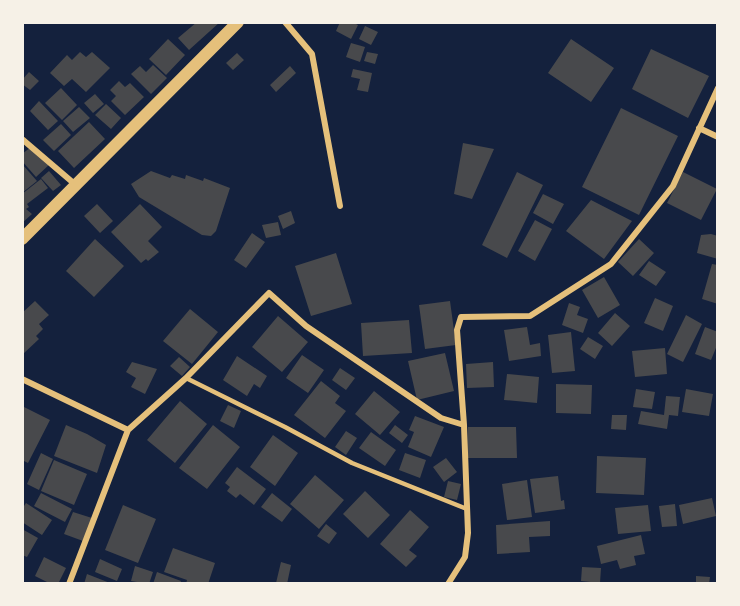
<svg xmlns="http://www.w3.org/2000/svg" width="740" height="606" viewBox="0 0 740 606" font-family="'Zilla Slab',serif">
	<rect width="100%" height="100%" fill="#14213d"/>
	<path fill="#48494c" d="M197,22h23l-31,28 -11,-12z
		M340,22h12l6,3 -7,14 -15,-8z
		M365,26l13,6 -7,13 -12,-6z
		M168,39l17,16 -19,20 -17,-16z
		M571,39l43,29 -23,34 -43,-29z
		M351,43l14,4 -5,15 -14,-5z
		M651,49l58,27 -21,42 -56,-29z
		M80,52l6,5 6,-5 18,16 -24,24 -14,-13 -8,7 -14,-13 17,-18 5,5z
		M367,52l11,2 -3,10 -11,-3z
		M237,53l7,7 -11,10 -7,-7z
		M153,65l14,13 -16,16 -20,-20 9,-8 6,6z
		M290,66l6,7 -20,19 -6,-7z
		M353,69l19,4 -4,19 -11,-2 3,-11 -9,-2z
		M29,72l10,9 -9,9 -8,-6v-4z
		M119,81l6,6 5,-4 14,14 -19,18 -14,-14 5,-5 -6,-6z
		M61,88l16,17 -15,15 -17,-17z
		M95,94l9,10 -11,9 -9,-10z
		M39,101l19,20 -10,9 -18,-19z
		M106,104l15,14 -10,11 -16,-14z
		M79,107l11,11 -17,14 -10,-11z
		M621,108l57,28 -39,79 -57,-28z
		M89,122l16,17 -31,29 -16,-17z
		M61,124l10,11 -17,16 -11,-11z
		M463,143l31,6 -22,50 -18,-5z
		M31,147l19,17 -14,13 -14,-16v-7z
		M22,164l15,17 -15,12z
		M49,171l12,14 -8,6 -12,-13z
		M151,171l19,7 2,-3 13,4 1,-4 17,6 1,-3 26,10 -14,43 -5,5 -9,-1 -63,-38 -8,-13z
		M517,172l26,13 -36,73 -25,-13z
		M683,172l34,17 -16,31 -34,-17z
		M41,179l7,9 -21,16 2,3 -3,2 6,5 -10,9v-29z
		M543,194l21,10 -11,20 -20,-11z
		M591,200l41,21 -28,38 -38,-28z
		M97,204l16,17 -13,12 -16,-17z
		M140,204l22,23 -14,14 11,11 -11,9 -2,-2 -5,4 -30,-31z
		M291,211l4,12 -12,6 -5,-13z
		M535,220l17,9 -17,32 -17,-10z
		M278,222l3,13 -15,3 -4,-13z
		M252,233l13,9 -19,26 -12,-8z
		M711,234l7,2v23l-21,-6 4,-18z
		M95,239l29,27 -30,31 -28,-26z
		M639,239l15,14 -21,23 -15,-14z
		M336,253l16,51 -41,12 -16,-50z
		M649,261l17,11 -10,14 -17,-11z
		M712,264l6,1v39l-16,-5z
		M604,277l16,28 -22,13 -16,-28z
		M655,298l18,8 -10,25 -19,-8z
		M35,301l14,14 -10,9 4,5 -7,7 3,3 -17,16v-42z
		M450,301l6,44 -31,4 -6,-44z
		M569,303l11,4 -3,8 11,4 -5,14 -21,-8z
		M190,309l28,23 -26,32 -29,-23z
		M615,313l15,13 -18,20 -14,-13z
		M686,315l16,9 -19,38 -16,-8z
		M278,316l30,26 -26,30 -30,-25z
		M409,320l3,33 -49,3 -2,-33z
		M527,327l3,18 10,-2 1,13 -32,5 -5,-31z
		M705,327l13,5v11l-7,17 -16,-6z
		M571,332l4,39 -23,2 -4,-38z
		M588,337l15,9 -8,13 -15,-10z
		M665,348l2,26 -32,3 -3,-26z
		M445,353l9,38 -37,9 -9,-39z
		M302,355l22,15 -16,23 -22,-15z
		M237,356l30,20 -7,12 -6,-4 -7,12 -24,-16z
		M179,357l11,10 -8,9 -12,-10z
		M132,362l25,7 -12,25 -14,-7 5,-9 -10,-6z
		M493,362l1,25 -27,1 -1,-24z
		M340,368l15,10 -9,12 -14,-10z
		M507,374l32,3 -2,26 -33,-3z
		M321,381l19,15 -5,7 11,8 -21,27 -31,-23z
		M556,384l36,1 -1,29 -35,-1z
		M636,389l19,3 -3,17 -19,-2z
		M686,389l27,5 -4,22 -27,-4z
		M374,391l26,21 -20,23 -25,-21z
		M666,396l14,1 -2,19 -9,-1 -2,14 -29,-5 3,-13 23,4z
		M180,401l27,23 -32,39 -28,-23z
		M228,405l13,6 -7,17 -14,-7z
		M22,406l28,14 -22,43 -6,-3z
		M612,415h15l-1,15 -15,-1z
		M415,416l29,11 -13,30 -23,-10 6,-15 -5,-2z
		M66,425l21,9 19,11 -9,28 -43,-17z
		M213,425l27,22 -33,42 -28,-21z
		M395,425l13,10 -6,8 -13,-10z
		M468,427h48l1,31h-49z
		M346,431l11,7 -11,17 -11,-8z
		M371,432l25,18 -11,16 -26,-18z
		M273,435l25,18 -23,33 -25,-19z
		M41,453l12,6 -14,31 -12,-6z
		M405,453l21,7 -6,18 -21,-8z
		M597,456l49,2 -2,37 -48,-2z
		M446,458l11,14 -13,10 -11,-15z
		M54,460l33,14 -13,31 -33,-14z
		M237,467l29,22 -12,16 -14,-11 -4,4 -9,-7 3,-4 -5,-4z
		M315,475l29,25 -25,29 -29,-25z
		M558,476l3,25 3,-1 1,9 -30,4 -5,-34z
		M527,480l5,37 -25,3 -5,-36z
		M448,481l13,3 -4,16 -13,-3z
		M365,491l25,24 -22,23 -25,-24z
		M41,493l31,16 -7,13 -31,-16z
		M272,493l20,16 -10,13 -21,-15z
		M712,498l4,18 -33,8 -4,-19z
		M26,503l26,17 -10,15 -20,-13v-13z
		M675,504l2,22 -15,1 -3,-21z
		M123,505l33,14 -18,44 -33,-13z
		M648,505l3,26 -33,3 -3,-26z
		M410,510l19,17 -20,23 8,6 -11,11 -26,-23z
		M73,512l19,6 -9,23 -19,-7z
		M550,521v15l-21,1 1,15 -33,2 -1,-29z
		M326,524l11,9 -8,11 -12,-8z
		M22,529l16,9 -11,19 -5,-2z
		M641,535l4,19 -11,2 2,9 -16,4 -3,-9 -16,4 -4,-18z
		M173,548l42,15 -7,21h-22l1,-4 -23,-8z
		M44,557l22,11 -8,16h-7l-16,-8z
		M100,559l22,10 -5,12 -22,-9z
		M281,562l10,3 -4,19 -11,-1z
		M135,566l18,6 -4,12 -18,-3z
		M582,567l19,1 -1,15 -19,-2z
		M157,572l24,9 -1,3h-27z
		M87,574l23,9v1h-26z
		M696,576l14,1 -1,7h-13z"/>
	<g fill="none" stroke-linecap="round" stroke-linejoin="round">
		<path stroke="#e5c07b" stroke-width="4.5" d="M186,378l99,49 67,36 115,46"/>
		<path stroke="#e5c07b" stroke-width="6" d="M285,22l27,32 28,152
			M699,128l19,9
			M22,139l55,47
			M22,379l106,51 -59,154
			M464,425l-7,-95 4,-13 69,-1 81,-52 62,-78 45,-98
			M128,430l58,-52 83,-85 37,33 135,92 23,7 4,108 -3,24 -17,27"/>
		<path stroke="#e5c07b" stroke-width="12" d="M22,239l216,-217"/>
	</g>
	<rect width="740" height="606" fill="none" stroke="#f6f1e7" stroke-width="48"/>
</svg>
